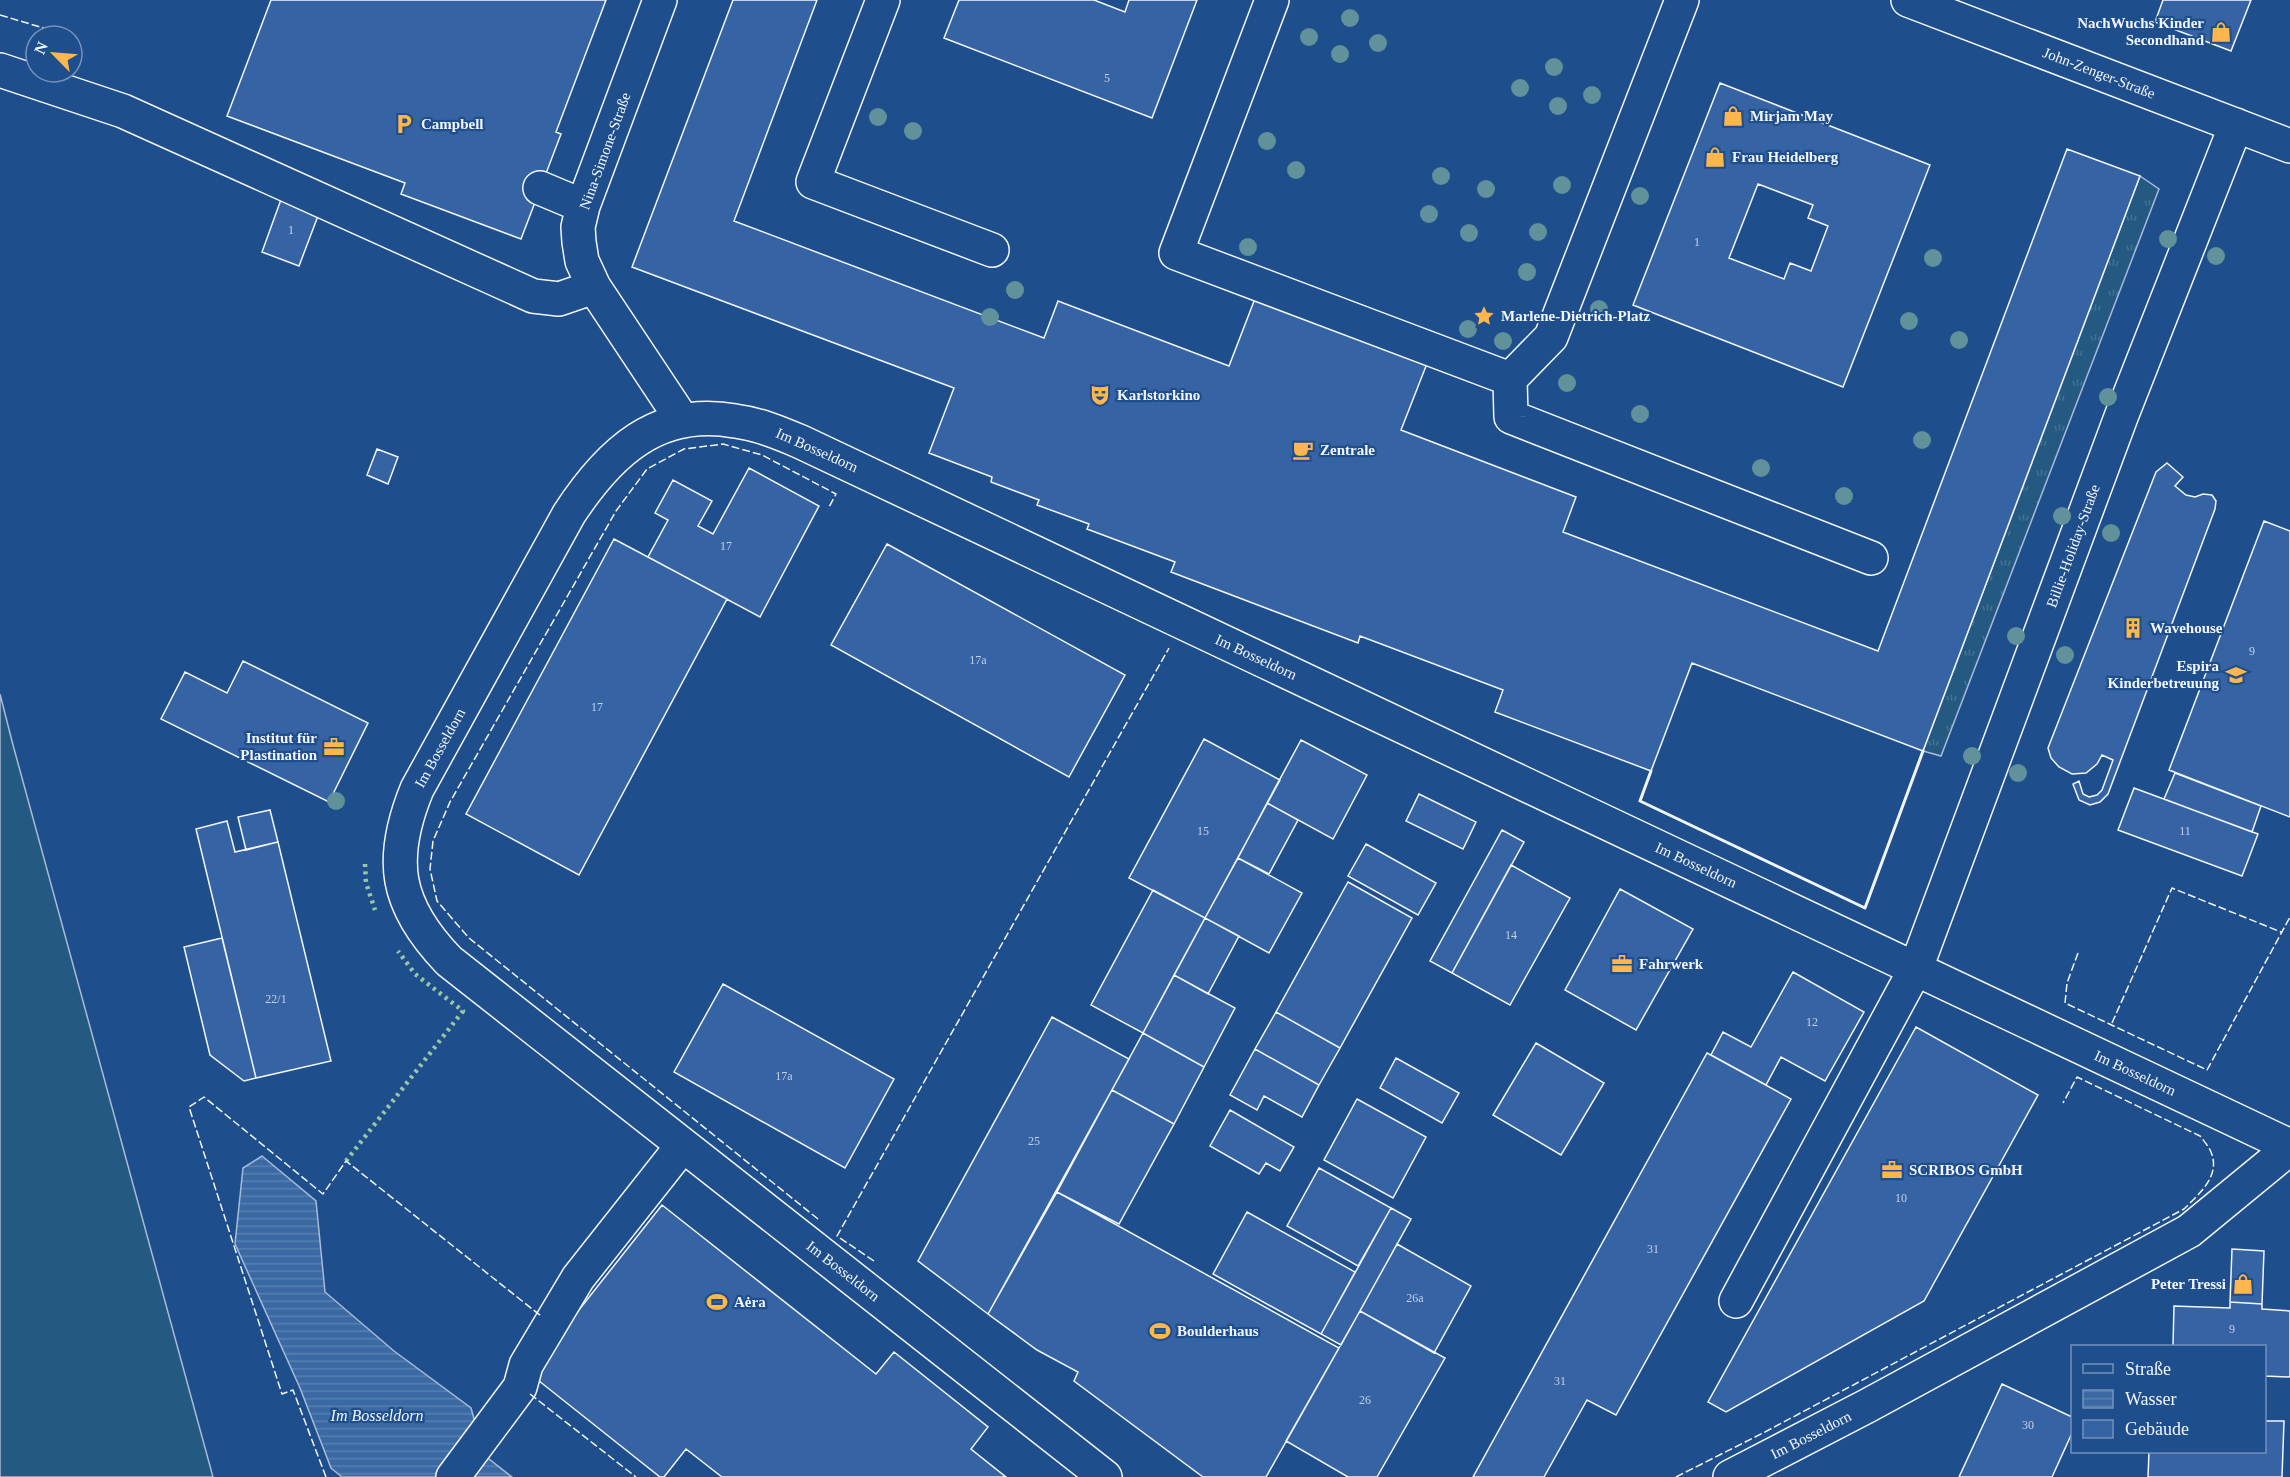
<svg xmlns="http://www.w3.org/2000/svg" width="2290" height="1477" viewBox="0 0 2290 1477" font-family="Georgia,serif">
	<defs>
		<pattern id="grass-tufts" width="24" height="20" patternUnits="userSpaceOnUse" patternTransform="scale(1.5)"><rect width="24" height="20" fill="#245a82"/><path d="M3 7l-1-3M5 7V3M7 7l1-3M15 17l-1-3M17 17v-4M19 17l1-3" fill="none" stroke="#447295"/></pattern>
		<pattern id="water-rules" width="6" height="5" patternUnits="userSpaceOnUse" patternTransform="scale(1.5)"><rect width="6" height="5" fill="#3b69a3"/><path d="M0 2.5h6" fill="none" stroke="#587fb1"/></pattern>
	</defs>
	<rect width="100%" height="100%" fill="#1f4e8c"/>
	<path fill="url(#grass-tufts)" stroke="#a8bbd7" stroke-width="1.5" d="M2140,176l19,13 -218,567 -18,-5z"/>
	<path fill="#245a82" stroke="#a8bbd7" stroke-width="1.5" d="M0,694l13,51 200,732h-213z"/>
	<path fill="url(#water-rules)" stroke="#a8bbd7" stroke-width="1.5" d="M262,1156l54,45 9,91 69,59 77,57 13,47 28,22h-170l-11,-9 -31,-80 -65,-144 8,-76z"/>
	<path fill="#3563a3" stroke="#f2f6ff" stroke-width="1.5" fill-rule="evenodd" d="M271,0h335l-50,132 5,2 -40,105 -120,-45 4,-11 -178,-67z
		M733,0h84l-83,221 310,117 14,-37 171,65 27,-70 172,65 -27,69 175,67 -13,35 315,119 189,-502 73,27 -217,575 -231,-88 -41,108 -156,-59 8,-22 -143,-54 -2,7 -187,-71 4,-10 -88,-33 2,-5 -52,-19 2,-5 -48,-18 1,-5 -63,-24 25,-65 -322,-121z
		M959,0h135l31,12 4,-12h68l-45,118 -208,-80z
		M2163,0h88l-20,51 -76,-29z
		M1720,83l210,82 -87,222 -210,-82zM1758,184l55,21 -5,13 20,8 -17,45 -21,-8 -6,16 -55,-21z
		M283,194l38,14 -22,58 -37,-14z
		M377,449l21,8 -10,27 -21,-9z
		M2167,463l16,14 -8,9 11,9 9,2 8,-3 9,1 4,6 -1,8 -107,285 -8,8 -10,3 -11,-5 -6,-16 6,-3 4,13 6,3 8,-2 5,-5 11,-30 -11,-5 -5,9 -11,9 -14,1 -13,-7 -8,-9 -3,-10 108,-276z
		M749,468l70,38 -59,111 -112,-60 20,-37 -13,-7 18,-33 39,21 -14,25 15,8z
		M2264,521l26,10v286l-121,-47z
		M614,539l113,60 -148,276 -113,-61z
		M887,544l238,131 -56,102 -238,-132z
		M243,661l125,62 -39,79 -168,-83 24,-47 42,21z
		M1204,739l76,41 -75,138 -76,-40z
		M1301,740l66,35 -34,64 -66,-36z
		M2175,773l86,33 -9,26 -88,-33z
		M2134,788l124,46 -16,42 -124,-46z
		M1419,794l57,28 -13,27 -57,-28z
		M1267,803l31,17 -29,54 -31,-16z
		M270,810l8,32 -32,8 -8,-33z
		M227,821l8,31 43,-10 53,219 -75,17 -60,-249z
		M1502,830l22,12 -72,131 -22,-12z
		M1366,844l70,39 -18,32 -70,-39z
		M1238,858l64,35 -33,60 -64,-35z
		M1511,865l59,33 -60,107 -58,-32z
		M1348,882l64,36 -72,130 -64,-36z
		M1620,889l73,40 -57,101 -71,-40z
		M1153,890l52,28 -62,115 -52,-28z
		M1205,918l34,18 -31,58 -34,-19z
		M222,938l34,140 -12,3 -34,-26 -26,-108z
		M1793,972l71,40 -39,69 -44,-24 -15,28 -55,-30 12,-23 28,15z
		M1174,975l61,33 -31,59 -61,-34z
		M723,984l171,95 -49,89 -171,-96z
		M1276,1012l64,36 -21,37 -64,-36z
		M1052,1017l77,42 -141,255 -70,-53z
		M1916,1027l122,68 -114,206 -198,111 -18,-10z
		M1143,1033l61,34 -30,57 -62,-34z
		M1536,1043l68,40 -43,72 -68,-40z
		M1255,1049l64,36 -17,32 -38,-21 -7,14 -27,-15z
		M1707,1053l84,46 -175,316 -29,-15 -43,77h-71z
		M1396,1058l63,35 -17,30 -62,-35z
		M1112,1090l62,34 -55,100 -62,-32z
		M1357,1099l69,38 -33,61 -69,-38z
		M1230,1110l64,37 -14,24 -14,-8 -7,11 -49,-28z
		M1319,1168l72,40 -33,58 -71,-40z
		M1057,1192l282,156 -73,129h-63l-129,-96 4,-9 -41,-22 -49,-36z
		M662,1205l214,169 18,-22 94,75 -17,22 35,28h-284l-36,-28 -22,28h-4l-131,-104z
		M1391,1208l20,11 -70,126 -20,-11z
		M1247,1212l108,60 -34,62 -108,-60z
		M1397,1244l74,42 -37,67 -74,-42z
		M2232,1249l32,2 -2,53 -32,-2z
		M2230,1302l32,2v5l28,2v66l-26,-1v-30h-91l1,-40 56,2z
		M1360,1311l85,47 -68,119h-29l-62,-36z
		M2002,1384l70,33v16l-20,44h-93z
		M2264,1421h20l-2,56h-134l1,-25h115z"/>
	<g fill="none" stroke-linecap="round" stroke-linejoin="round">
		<g stroke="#f2f6ff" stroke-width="36">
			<path id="minor" d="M660,0l-77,206 -5,21 1,15 3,19 12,26 89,134
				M883,0l-70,182 179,68
				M1272,0l-96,253 334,126 41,-42 131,-337
				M1908,0l382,146
				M0,70l123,41 410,185 26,3 35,-12
				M540,188l43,18
				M1510,379l1,38 360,141
				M1736,1301l180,-333 205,-551 115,-292
				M453,1477l67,-90 6,-22 52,-87 105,-133
				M1105,1477l-656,-516c-54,-56 -61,-101 -32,-172l152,-275c40,-61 88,-107 166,-93 23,3 45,12 66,21l1489,704
				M1730,1477l137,-71 322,-175 101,-83"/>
		</g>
		<use href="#minor" stroke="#1f4e8c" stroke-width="33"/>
		<path stroke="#97c8a6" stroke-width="4.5" stroke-dasharray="3 4.5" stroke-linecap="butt" d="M365,864l1,19 9,27
			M346,1161l117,-150 -48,-37 -17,-23"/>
		<path stroke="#f2f6ff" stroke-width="1.5" stroke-dasharray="8 3" stroke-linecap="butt" d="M0,15l47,14
			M2078,953l-11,30 -2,20 142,67 83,-153
			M2112,1023l60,-135 109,44
			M818,1219l-349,-281 -32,-37 -7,-32 3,-28 17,-39 166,-291 31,-42 37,-20 39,-5 39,11 74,39 -8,15
			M874,1261l-37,-25 332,-588
			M530,1394l106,83
			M326,1477l-33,-87 -11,4 -93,-287 15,-10 119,97 23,-33 195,155
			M1676,1477l87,-44 421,-224c15,-15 37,-33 27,-57 -2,-5 -7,-11 -11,-16l-123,-59 -14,26"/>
		<path stroke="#f2f6ff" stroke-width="3" d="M1651,771l-11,30 225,107 58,-157"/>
	</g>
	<g fill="#61919a">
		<circle cx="1350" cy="18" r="9"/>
		<circle cx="1309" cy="37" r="9"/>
		<circle cx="1378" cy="43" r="9"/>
		<circle cx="1340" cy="54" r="9"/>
		<circle cx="1554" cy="67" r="9"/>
		<circle cx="1520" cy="88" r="9"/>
		<circle cx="1592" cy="95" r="9"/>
		<circle cx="1558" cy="106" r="9"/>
		<circle cx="878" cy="117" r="9"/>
		<circle cx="913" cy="131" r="9"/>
		<circle cx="1267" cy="141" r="9"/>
		<circle cx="1296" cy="170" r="9"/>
		<circle cx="1441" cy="176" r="9"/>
		<circle cx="1562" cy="185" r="9"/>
		<circle cx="1486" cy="189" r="9"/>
		<circle cx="1640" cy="196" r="9"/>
		<circle cx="1429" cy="214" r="9"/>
		<circle cx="1538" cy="232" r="9"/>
		<circle cx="1469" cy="233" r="9"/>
		<circle cx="2168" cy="239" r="9"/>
		<circle cx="1248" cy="247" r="9"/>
		<circle cx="2216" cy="256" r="9"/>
		<circle cx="1933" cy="258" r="9"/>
		<circle cx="1527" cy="272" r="9"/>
		<circle cx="1015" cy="290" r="9"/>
		<circle cx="1599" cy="309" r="9"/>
		<circle cx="990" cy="317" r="9"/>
		<circle cx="1909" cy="321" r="9"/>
		<circle cx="1468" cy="329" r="9"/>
		<circle cx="1959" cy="340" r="9"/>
		<circle cx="1503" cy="341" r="9"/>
		<circle cx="1567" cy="383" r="9"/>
		<circle cx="2108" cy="397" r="9"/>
		<circle cx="1640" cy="414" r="9"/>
		<circle cx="1922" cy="440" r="9"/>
		<circle cx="1761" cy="468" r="9"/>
		<circle cx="1844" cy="496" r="9"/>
		<circle cx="2062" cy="516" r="9"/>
		<circle cx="2111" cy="533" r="9"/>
		<circle cx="2016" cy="636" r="9"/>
		<circle cx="2065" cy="655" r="9"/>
		<circle cx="1972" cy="756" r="9"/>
		<circle cx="2018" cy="773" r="9"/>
		<circle cx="336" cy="801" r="9"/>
	</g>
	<defs>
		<g id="shop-bare" transform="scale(1.62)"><path d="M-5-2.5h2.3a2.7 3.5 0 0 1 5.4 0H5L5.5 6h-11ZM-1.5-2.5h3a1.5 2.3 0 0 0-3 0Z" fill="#ffb74d" stroke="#1f4e8c" stroke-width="2.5" paint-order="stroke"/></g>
		<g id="parking-bare" transform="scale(1.62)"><path d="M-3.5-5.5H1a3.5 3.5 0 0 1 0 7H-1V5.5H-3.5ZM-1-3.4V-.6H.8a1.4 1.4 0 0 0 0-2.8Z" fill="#ffb74d" stroke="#1f4e8c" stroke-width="2.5" paint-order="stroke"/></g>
		<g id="sight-bare" transform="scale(1.62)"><path d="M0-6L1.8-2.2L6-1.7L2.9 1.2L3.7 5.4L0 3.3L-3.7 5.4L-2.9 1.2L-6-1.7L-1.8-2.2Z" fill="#ffb74d" stroke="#1f4e8c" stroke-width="2.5" paint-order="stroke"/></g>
		<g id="theatre-bare" transform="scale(1.62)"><path d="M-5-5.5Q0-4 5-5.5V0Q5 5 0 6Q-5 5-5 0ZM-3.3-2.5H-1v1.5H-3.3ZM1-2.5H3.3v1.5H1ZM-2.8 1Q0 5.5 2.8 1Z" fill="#ffb74d" stroke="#1f4e8c" stroke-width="2.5" paint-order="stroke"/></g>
		<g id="cafe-bare" transform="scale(1.62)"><path d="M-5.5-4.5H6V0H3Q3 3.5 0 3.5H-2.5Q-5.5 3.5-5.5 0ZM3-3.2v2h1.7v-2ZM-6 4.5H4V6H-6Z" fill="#ffb74d" stroke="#1f4e8c" stroke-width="2.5" paint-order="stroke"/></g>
		<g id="building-bare" transform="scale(1.62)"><path d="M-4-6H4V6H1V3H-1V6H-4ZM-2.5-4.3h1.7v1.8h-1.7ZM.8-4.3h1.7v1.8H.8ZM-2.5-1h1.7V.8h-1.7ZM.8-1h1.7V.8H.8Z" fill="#ffb74d" stroke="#1f4e8c" stroke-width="2.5" paint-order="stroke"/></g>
		<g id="school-bare" transform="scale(1.62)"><path d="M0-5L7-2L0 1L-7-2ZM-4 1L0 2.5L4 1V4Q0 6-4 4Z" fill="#ffb74d" stroke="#1f4e8c" stroke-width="2.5" paint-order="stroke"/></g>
		<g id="office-bare" transform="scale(1.62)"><path d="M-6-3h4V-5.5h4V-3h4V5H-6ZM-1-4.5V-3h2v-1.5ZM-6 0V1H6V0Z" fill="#ffb74d" stroke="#1f4e8c" stroke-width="2.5" paint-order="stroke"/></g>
		<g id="stadium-bare" transform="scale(1.62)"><path d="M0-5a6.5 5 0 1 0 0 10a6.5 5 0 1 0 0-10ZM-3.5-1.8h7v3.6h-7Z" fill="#ffb74d" stroke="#1f4e8c" stroke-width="2.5" paint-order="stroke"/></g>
	</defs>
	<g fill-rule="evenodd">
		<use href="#shop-bare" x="2221" y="32"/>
		<use href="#shop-bare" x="1733" y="116"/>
		<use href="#parking-bare" x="404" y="124"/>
		<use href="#shop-bare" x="1715" y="157"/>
		<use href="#sight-bare" x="1484" y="316"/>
		<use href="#theatre-bare" x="1100" y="395"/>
		<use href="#cafe-bare" x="1303" y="450"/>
		<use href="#building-bare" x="2133" y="628"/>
		<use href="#school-bare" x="2236" y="675"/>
		<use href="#office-bare" x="334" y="747"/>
		<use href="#office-bare" x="1622" y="964"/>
		<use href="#office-bare" x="1892" y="1170"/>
		<use href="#shop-bare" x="2243" y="1284"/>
		<use href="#stadium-bare" x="717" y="1302"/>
		<use href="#stadium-bare" x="1160" y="1331"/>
	</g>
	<g text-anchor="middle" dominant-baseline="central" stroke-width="4.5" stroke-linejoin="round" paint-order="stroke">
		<g font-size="12" fill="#c3d1e8">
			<text x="1107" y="78">5</text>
			<text x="291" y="230">1</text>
			<text x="1697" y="242">1</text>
			<text x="726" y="546">17</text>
			<text x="2252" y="651">9</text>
			<text x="978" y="660">17a</text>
			<text x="597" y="707">17</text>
			<text x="1203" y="831">15</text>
			<text x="2185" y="831">11</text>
			<text x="1511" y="935">14</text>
			<text x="276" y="999">22/1</text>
			<text x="1812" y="1022">12</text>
			<text x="784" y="1076">17a</text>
			<text x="1034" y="1141">25</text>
			<text x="1901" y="1198">10</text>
			<text x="1653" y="1249">31</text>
			<text x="1415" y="1298">26a</text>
			<text x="2232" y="1329">9</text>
			<text x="1560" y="1381">31</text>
			<text x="1365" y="1400">26</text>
			<text x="2028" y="1425">30</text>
		</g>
		<g font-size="15" font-weight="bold" fill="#f2f6ff" stroke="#1f4e8c" text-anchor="start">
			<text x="2204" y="23" text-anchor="end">NachWuchs Kinder<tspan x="2204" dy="17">Secondhand</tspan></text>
			<text x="1750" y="116">Mirjam May</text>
			<text x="421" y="124">Campbell</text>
			<text x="1732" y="157">Frau Heidelberg</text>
			<text x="1501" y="316">Marlene-Dietrich-Platz</text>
			<text x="1117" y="395">Karlstorkino</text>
			<text x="1320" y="450">Zentrale</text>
			<text x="2150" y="628">Wavehouse</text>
			<text x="2219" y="666" text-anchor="end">Espira<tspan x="2219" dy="17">Kinderbetreuung</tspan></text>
			<text x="317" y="738" text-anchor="end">Institut für<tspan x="317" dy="17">Plastination</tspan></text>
			<text x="1639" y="964">Fahrwerk</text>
			<text x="1909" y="1170">SCRIBOS GmbH</text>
			<text x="2226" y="1284" text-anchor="end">Peter Tressi</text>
			<text x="734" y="1302">Aėra</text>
			<text x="1177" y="1331">Boulderhaus</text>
		</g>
		<g font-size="15" fill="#f2f6ff" stroke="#1f4e8c">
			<text transform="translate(2099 73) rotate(21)">John-Zenger-Straße</text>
			<text transform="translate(605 151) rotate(-70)">Nina-Simone-Straße</text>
			<text transform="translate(817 450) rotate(24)">Im Bosseldorn</text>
			<text transform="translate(2073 546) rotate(-70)">Billie-Holiday-Straße</text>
			<text transform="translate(1256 657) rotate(25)">Im Bosseldorn</text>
			<text transform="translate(440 748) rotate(-61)">Im Bosseldorn</text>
			<text transform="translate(1696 865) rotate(25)">Im Bosseldorn</text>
			<text transform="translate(2135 1073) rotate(25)">Im Bosseldorn</text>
			<text transform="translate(843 1271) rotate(38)">Im Bosseldorn</text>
			<text transform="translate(1811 1435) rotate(-27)">Im Bosseldorn</text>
		</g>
		<g font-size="16" font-style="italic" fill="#f2f6ff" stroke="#1f4e8c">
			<text x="377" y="1415">Im Bosseldorn</text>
		</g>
	</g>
	<rect x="2071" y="1345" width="195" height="108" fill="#1f4e8c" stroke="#7391ba" stroke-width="1.5"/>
	<rect x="2083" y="1364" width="30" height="9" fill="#1f4e8c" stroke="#7391ba" stroke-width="1.5"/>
	<text x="2125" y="1375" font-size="18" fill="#f2f6ff">Straße</text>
	<rect x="2083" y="1390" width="30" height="18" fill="url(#water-rules)" stroke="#7391ba" stroke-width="1.5"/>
	<text x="2125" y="1405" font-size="18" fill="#f2f6ff">Wasser</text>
	<rect x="2083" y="1420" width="30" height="18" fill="#3563a3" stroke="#7391ba" stroke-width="1.5"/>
	<text x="2125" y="1435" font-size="18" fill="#f2f6ff">Gebäude</text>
	<g transform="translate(54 54) rotate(295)"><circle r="28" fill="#1f4e8c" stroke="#7391ba" stroke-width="1.5"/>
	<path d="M0-4.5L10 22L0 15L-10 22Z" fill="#ffb74d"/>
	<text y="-9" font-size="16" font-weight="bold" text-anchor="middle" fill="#f2f6ff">N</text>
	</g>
</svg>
